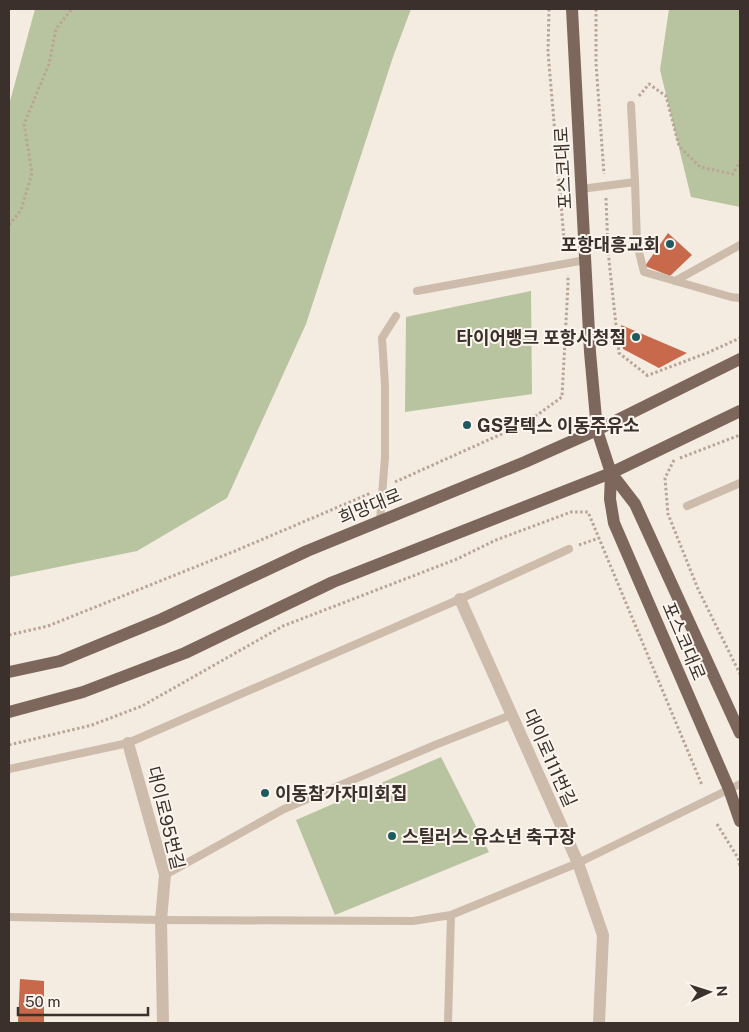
<svg xmlns="http://www.w3.org/2000/svg" width="749" height="1032" viewBox="0 0 749 1032" font-family="'Public Sans','Noto Sans KR',sans-serif">
	<rect width="100%" height="100%" fill="#f4ebe1"/>
	<path fill="#b8c4a0" d="M35,9h376l-18,48 -87,267 -79,174 -90,53 -128,26v-472z
		M669,9h71v198l-49,-10 -31,-127z
		M531,291l1,103 -127,18 1,-95z
		M441,757l48,95 -154,63 -39,-95z"/>
	<path fill="#c8694b" d="M668,233l24,22 -22,21 -25,-10z
		M621,325l66,28 -28,15 -36,-19z
		M20,979l24,2v42h-26z"/>
	<g fill="none" stroke-linecap="round" stroke-linejoin="round">
		<path stroke="#b9a596" stroke-width="3" stroke-dasharray="2.5 2.5" stroke-linecap="butt" d="M549,9l-1,43 17,199
			M596,9v54l8,111
			M639,96l10,-12 17,12 13,50 21,21 33,7 7,-13
			M606,198l2,53 11,102 28,22
			M9,225l12,-15 11,-37 -8,-49 25,-60 7,-35 16,-20
			M646,376l61,-23 33,-15
			M680,458l60,-23
			M674,460l-9,18 3,36 30,75 42,85
			M395,482l131,-59 36,-26 6,-113v-9
			M579,545l20,-7
			M9,635l39,-9 187,-75 136,-58
			M9,745l83,-20 50,-19 141,-80 174,-67 39,-19 75,-28h17l114,273
			M717,824l21,34 2,8"/>
		<path stroke="#cdbbac" stroke-width="8" d="M635,182l2,62 7,28 87,25 9,1
			M581,189l54,-7 -4,-77
			M675,281l65,-36
			M417,291l168,-31
			M687,506l53,-23
			M380,521l5,-64v-72l-3,-47 14,-22
			M9,769l119,-26 332,-144 109,-50
			M165,875l119,-66 151,-64 76,-30
			M9,917l152,3 252,1 38,-6 127,-52 162,-79
			M448,1023l3,-108"/>
		<path stroke="#cdbbac" stroke-width="12" d="M460,599l118,264 25,72 -4,88
			M128,743l37,132 -4,45 2,103"/>
		<path stroke="#7d675c" stroke-width="12" d="M572,9l18,343 7,78 14,43 24,31 105,229
			M611,473l-1,26 4,24 115,266 11,32
			M9,672l51,-11 102,-42 145,-68 218,-89 72,-32 143,-71
			M9,712l74,-20 102,-39 148,-71 278,-109 129,-62"/>
	</g>
	<g fill="#1f5a5e" stroke="#fbf5ee" stroke-width="2">
		<circle cx="670" cy="244" r="5"/>
		<circle cx="636" cy="337" r="5"/>
		<circle cx="467" cy="425" r="5"/>
		<circle cx="265" cy="793" r="5"/>
		<circle cx="392" cy="836" r="5"/>
	</g>
	<g text-anchor="middle" dominant-baseline="central" stroke-width="4" stroke-linejoin="round" paint-order="stroke">
		<g font-size="18" fill="#3b302b" stroke="#fbf5ee">
			<text transform="translate(563 168) rotate(-93)">포스코대로</text>
			<text transform="translate(370 506) rotate(-22)">희망대로</text>
			<text transform="translate(684 641) rotate(67)">포스코대로</text>
			<text transform="translate(550 758) rotate(66)">대이로111번길</text>
			<text transform="translate(166 818) rotate(76)">대이로95번길</text>
		</g>
		<g font-size="18" font-weight="bold" fill="#3b302b" stroke="#fbf5ee" text-anchor="start">
			<text x="660" y="244" text-anchor="end">포항대흥교회</text>
			<text x="626" y="337" text-anchor="end">타이어뱅크 포항시청점</text>
			<text x="477" y="425">GS칼텍스 이동주유소</text>
			<text x="275" y="793">이동참가자미회집</text>
			<text x="402" y="836">스틸러스 유소년 축구장</text>
		</g>
	</g>
	<rect width="749" height="1032" fill="none" stroke="#3b302b" stroke-width="20"/>
	<g transform="translate(709 992) rotate(86)" stroke="#fbf5ee" stroke-width="4" paint-order="stroke">
	<path d="M0-4L9 19L0 12L-9 19Z" fill="#3b302b"/>
	<text y="-8" font-size="14" font-weight="bold" text-anchor="middle" fill="#3b302b">N</text>
	</g>
	<path d="M18 1007v8h130v-8" fill="none" stroke="#3b302b" stroke-width="2.5"/>
	<text x="25" y="1007" font-size="15" fill="#3b302b" stroke="#fbf5ee" stroke-width="4" paint-order="stroke">50 m</text>
</svg>
